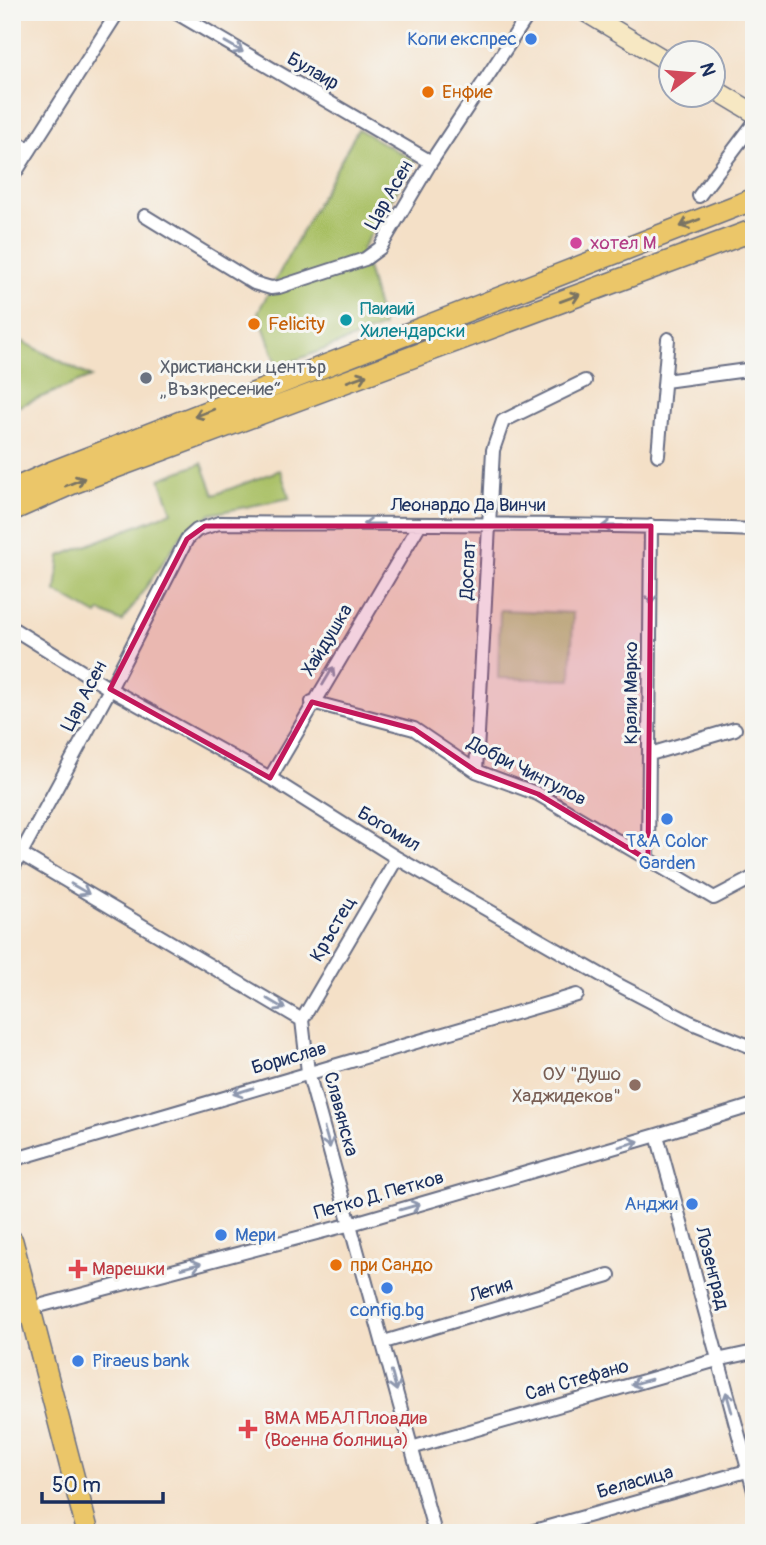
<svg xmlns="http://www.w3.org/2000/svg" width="766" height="1545" viewBox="0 0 766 1545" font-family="Pangolin,sans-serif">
	<rect width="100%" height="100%" fill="#f6f6f2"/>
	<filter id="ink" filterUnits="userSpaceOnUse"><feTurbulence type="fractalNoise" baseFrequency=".0143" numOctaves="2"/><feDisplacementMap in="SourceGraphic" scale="14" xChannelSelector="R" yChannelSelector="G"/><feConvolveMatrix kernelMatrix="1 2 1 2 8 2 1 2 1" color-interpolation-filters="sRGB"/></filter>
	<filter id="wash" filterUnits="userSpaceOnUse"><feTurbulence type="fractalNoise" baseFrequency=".00686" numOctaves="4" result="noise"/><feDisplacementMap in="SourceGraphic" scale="28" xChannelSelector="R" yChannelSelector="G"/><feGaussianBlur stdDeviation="1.57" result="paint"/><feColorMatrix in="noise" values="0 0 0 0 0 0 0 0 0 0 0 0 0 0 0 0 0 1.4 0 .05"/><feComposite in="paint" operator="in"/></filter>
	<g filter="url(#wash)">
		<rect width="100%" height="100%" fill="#f4e0c7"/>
		<path fill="#a8bf64" stroke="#627761" stroke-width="2" d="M358,129l57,32 -53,88 21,78 -105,40 -20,-55z
			M12,336l79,41 -79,32z
			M202,463l12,32 66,-25 10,28 -79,16 -28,19 -61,89 -22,-11 -3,4 -41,-23 4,-36 112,-44 -12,-33z
			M500,610l73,3 -2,67 -73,-2z"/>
	</g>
	<g filter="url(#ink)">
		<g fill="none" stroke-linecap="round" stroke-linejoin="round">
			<g stroke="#676d83" stroke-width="16">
				<path id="street" d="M175,12l256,150
					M12,139l18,11
					M12,178l106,-166
					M699,196l55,-73
					M145,216l109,67 17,5 8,-1 86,-28 15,-11 51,-86 99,-150
					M665,381l89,-12
					M658,455l10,-116
					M12,628l98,61 160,89 127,80 218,125 75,39 64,26
					M312,702l102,27 62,42 62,23 176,104 40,-21
					M650,754l85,-25
					M476,771l17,-321 10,-29 82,-40
					M270,778l150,-254
					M21,854l281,166
					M648,860l3,-334
					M12,870l98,-181 77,-150 10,-9 22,-7c178,1 357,0 535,7
					M302,1020l6,52 127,461
					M302,1020l95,-162
					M657,1135l97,356
					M12,1160l565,-165
					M12,1313l339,-89 306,-89 97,-30
					M384,1342l225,-67
					M411,1448l306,-88 37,-8
					M527,1533l227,-64"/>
			</g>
			<g stroke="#676d83" stroke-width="21">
				<path id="secondary" d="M585,12l87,52
					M714,89l40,24"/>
			</g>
			<g stroke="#676d83" stroke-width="24">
				<path id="primary" d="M12,490l40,-18 702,-273
					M12,510l61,-27 681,-253
					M12,1241l76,292"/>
			</g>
			<use href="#street" stroke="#fff" stroke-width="12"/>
			<use href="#secondary" stroke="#f7e8c3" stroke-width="18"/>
			<use href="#primary" stroke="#ebc669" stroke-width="21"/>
		</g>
		<defs><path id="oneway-shaft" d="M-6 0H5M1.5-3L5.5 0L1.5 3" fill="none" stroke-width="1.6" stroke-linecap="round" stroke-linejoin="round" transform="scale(1.75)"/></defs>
		<g stroke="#8d97ae">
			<use href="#oneway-shaft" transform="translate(234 47) rotate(30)"/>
			<use href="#oneway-shaft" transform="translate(373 524) rotate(-180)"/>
			<use href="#oneway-shaft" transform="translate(612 526) rotate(-180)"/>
			<use href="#oneway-shaft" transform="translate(651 594) rotate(90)"/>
			<use href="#oneway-shaft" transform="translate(328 676) rotate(-59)"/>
			<use href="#oneway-shaft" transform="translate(80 889) rotate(30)"/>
			<use href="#oneway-shaft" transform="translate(276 1004) rotate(30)"/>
			<use href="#oneway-shaft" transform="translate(243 1091) rotate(163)"/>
			<use href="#oneway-shaft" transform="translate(327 1138) rotate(74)"/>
			<use href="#oneway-shaft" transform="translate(629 1144) rotate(-16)"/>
			<use href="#oneway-shaft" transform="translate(410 1207) rotate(-16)"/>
			<use href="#oneway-shaft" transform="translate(191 1266) rotate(-15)"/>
			<use href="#oneway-shaft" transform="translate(394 1381) rotate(75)"/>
			<use href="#oneway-shaft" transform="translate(641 1382) rotate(164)"/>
			<use href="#oneway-shaft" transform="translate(729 1402) rotate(-106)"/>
		</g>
		<g stroke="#797363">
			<use href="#oneway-shaft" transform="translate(690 223) rotate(159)"/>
			<use href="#oneway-shaft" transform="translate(570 298) rotate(-20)"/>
			<use href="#oneway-shaft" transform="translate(357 378) rotate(-20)"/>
			<use href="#oneway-shaft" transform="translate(204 413) rotate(159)"/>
			<use href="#oneway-shaft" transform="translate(75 482) rotate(-22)"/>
		</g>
	</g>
	<path fill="#c2185b" fill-opacity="0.2" stroke="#c2185b" stroke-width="5" stroke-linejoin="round" d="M205,526h446l-3,334 -110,-66 -62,-23 -62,-42 -102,-27 -42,76 -160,-89 77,-150z"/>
	<g fill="#3f7fe0" stroke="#f6f6f2" stroke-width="2.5">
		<circle cx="531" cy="39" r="7"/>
		<circle cx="667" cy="819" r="7"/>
		<circle cx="692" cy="1204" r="7"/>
		<circle cx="221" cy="1235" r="7"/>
		<circle cx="387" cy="1288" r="7"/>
		<circle cx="78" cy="1361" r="7"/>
	</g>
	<g fill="#e8710a" stroke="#f6f6f2" stroke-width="2.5">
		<circle cx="428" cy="92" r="7"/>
		<circle cx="254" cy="324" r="7"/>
		<circle cx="336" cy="1265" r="7"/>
	</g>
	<circle fill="#d1479c" stroke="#f6f6f2" stroke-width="2.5" cx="576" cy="243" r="7"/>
	<circle fill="#0f9aa8" stroke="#f6f6f2" stroke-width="2.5" cx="346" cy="320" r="7"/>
	<circle fill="#6b7280" stroke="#f6f6f2" stroke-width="2.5" cx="146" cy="378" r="7"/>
	<circle fill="#8d6e63" stroke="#f6f6f2" stroke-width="2.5" cx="635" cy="1085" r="7"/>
	<g fill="#e0444e" stroke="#f6f6f2" stroke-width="2.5">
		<path d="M74.5 1258.5h7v7h7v7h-7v7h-7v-7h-7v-7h7z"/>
		<path d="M244.5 1418.5h7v7h7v7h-7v7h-7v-7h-7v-7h7z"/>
	</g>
	<g text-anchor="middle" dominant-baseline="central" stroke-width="6" stroke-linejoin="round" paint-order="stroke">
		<g font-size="19" fill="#366cbe" stroke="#f6f6f2" text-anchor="end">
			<text x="517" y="39">Копи експрес</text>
			<text x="667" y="841" text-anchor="middle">T&amp;A Color<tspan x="667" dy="22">Garden</tspan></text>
			<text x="678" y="1204">Анджи</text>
			<text x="235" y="1235" text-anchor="start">Мери</text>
			<text x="387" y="1310" text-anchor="middle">config.bg</text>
			<text x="92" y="1361" text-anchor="start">Piraeus bank</text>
		</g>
		<g font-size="19" fill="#1b2f5e" stroke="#f6f6f2">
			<text transform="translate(313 71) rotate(30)">Булаир</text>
			<text transform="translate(389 195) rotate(-60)">Цар Асен</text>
			<text x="468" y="505">Леонардо Да Винчи</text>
			<text transform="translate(468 570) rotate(-87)">Доспат</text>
			<text transform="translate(327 640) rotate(-59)">Хайдушка</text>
			<text transform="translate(631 693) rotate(-90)">Крали Марко</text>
			<text transform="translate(84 696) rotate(-62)">Цар Асен</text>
			<text transform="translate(527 771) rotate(27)">Добри Чинтулов</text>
			<text transform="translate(389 829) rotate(31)">Богомил</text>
			<text transform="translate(333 929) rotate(-60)">Кръстец</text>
			<text transform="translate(289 1058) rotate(-16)">Борислав</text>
			<text transform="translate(341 1114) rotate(75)">Славянска</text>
			<text transform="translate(379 1195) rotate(-16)">Петко Д. Петков</text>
			<text transform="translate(712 1268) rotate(75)">Лозенград</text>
			<text transform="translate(491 1290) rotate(-17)">Легия</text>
			<text transform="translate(577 1380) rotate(-16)">Сан Стефано</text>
			<text transform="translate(635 1482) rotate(-16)">Беласица</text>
		</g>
		<g font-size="19" fill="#c56008" stroke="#f6f6f2" text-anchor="start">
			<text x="442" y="92">Енфие</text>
			<text x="268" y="324">Felicity</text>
			<text x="350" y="1265">при Сандо</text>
		</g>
		<g font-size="19" fill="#b23c85" stroke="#f6f6f2" text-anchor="start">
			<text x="590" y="243">хотел М</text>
		</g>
		<g font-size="19" fill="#0d838f" stroke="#f6f6f2" text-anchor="start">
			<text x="360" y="309">Паиаий<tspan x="360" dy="22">Хилендарски</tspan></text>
		</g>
		<g font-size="19" fill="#5b616d" stroke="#f6f6f2" text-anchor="start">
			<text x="160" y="367">Христиански център<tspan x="160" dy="22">„Възкресение“</tspan></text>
		</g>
		<g font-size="19" fill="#785e54" stroke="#f6f6f2" text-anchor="end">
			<text x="621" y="1074">ОУ "Душо<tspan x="621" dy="22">Хаджидеков"</tspan></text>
		</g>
		<g font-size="19" fill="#be3a42" stroke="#f6f6f2" text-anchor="start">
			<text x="92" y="1269">Марешки</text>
			<text x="264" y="1418">ВМА МБАЛ Пловдив<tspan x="264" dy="22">(Военна болница)</tspan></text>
		</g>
	</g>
	<rect width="766" height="1545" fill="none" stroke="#f6f6f2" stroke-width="42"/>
	<g transform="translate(692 74) rotate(74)"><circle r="33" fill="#f6f6f2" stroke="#9ea6b7" stroke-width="2"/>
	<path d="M0-5L12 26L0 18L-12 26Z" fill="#d1495b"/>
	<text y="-10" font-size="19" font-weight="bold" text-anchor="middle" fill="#1b2f5e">N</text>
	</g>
	<path d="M42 1492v10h121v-10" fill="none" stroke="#1b2f5e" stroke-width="3.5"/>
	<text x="52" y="1492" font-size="21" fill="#1b2f5e" stroke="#f6f6f2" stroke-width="5" paint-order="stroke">50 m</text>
</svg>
